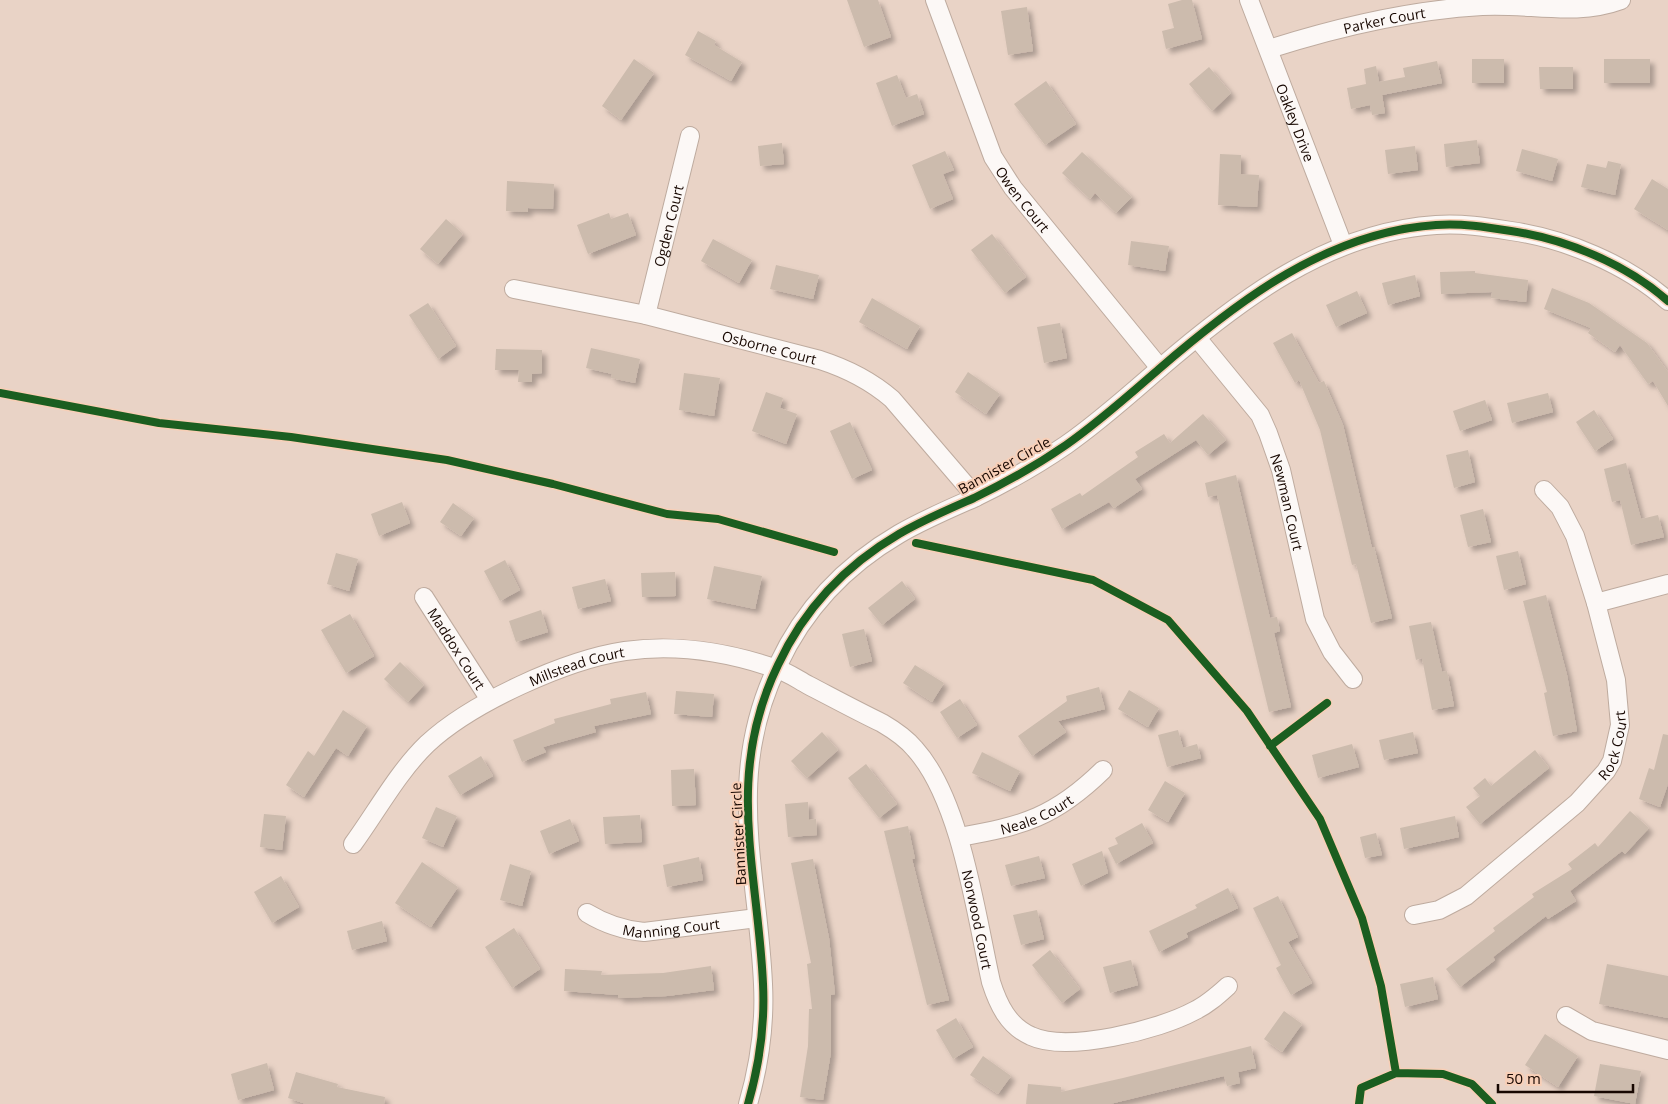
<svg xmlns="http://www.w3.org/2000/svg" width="1668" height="1104" viewBox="0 0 1668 1104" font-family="'Open Sans',sans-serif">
	<defs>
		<filter id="shadow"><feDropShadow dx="4.5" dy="4.5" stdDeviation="2.5" flood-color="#0004"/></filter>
	</defs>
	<rect width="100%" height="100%" fill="#e9d3c6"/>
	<path fill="#ccbbad" filter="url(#shadow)" d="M847,0h31l13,37 -27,10z
		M1182,0h10l10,39 -36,10 -4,-18 12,-3 -6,-24z
		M1027,7l6,44 -25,4 -7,-44z
		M698,31l18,10 -2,4 28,17 -11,19 -46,-26z
		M634,59l20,14 -33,47 -19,-14z
		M1472,59h32v24h-32z
		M1604,59h46v24h-46z
		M1437,61l5,22 -60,12 3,18 -13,2 -2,-10 -19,4 -4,-21 19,-4 -2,-15 12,-3 3,16 26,-5 -2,-9z
		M1209,67l22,26 -19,18 -23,-27z
		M1539,67h34v22h-33z
		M897,75l9,23 11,-4 7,20 -32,12 -16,-43z
		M1046,81l30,43 -31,21 -31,-41z
		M1477,140l3,23 -34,4 -2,-23z
		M782,143l2,21 -24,2 -2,-20z
		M1415,146l3,24 -30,4 -3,-24z
		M1522,149l36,10 -6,22 -36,-10z
		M945,151l9,19 -11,4 10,25 -23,10 -18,-44z
		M1082,152l50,45 -16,16 -21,-20 -5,6 -28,-26z
		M1220,154l21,1v19l18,1 -2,32 -39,-2z
		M1608,161l13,3 -6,31 -34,-8 6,-23 19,4z
		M1652,179l16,10v41l-34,-21z
		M507,181l47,3 -1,25 -25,-1v4l-22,-1z
		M609,213l2,6 17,-6 8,22 -48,19 -11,-29z
		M446,219l17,15 -25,30 -18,-15z
		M992,234l34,43 -21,16 -34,-43z
		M713,239l39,21 -13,23 -38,-22z
		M1131,241l38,5 -4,25 -37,-6z
		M776,265l43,10 -6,24 -43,-10z
		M1475,271v2l53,7 -2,22 -35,-4 1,-6 -51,2 -1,-22z
		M1415,275l5,21 -32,9 -6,-22z
		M1552,288l37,15 58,40 21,29v34l-15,-25 -5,3 -28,-39 -5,7 -27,-19 3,-5 -47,-19z
		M1357,291l10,22 -31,14 -10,-22z
		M872,298l48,28 -13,23 -48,-27z
		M428,303l28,43 -18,13 -29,-44z
		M1060,323l7,35 -23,5 -7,-36z
		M1292,333l27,50 5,-2 19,44 29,123 2,-1 18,71 -21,5 -15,-59 -4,1 -32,-135 -21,-50 -4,3 -22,-40z
		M591,348l49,11 -5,24 -24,-5 1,-4 -26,-6z
		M496,349l46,1v23l-10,1v8h-14l1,-12h-24z
		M968,372l32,22 -14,20 -31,-22z
		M684,373l36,5 -6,38 -35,-6z
		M766,392l17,6 -3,10 17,6 -11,30 -34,-13z
		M1548,393l5,19 -41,11 -5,-20z
		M1485,400l7,20 -32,11 -7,-20z
		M1594,410l19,29 -18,12 -19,-29z
		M1203,414l23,26 -18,15 -12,-15 -61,39 7,10 -28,19 -5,-6 -47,27 -11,-20 29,-16 2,3 56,-39 -3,-5 29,-18 6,9z
		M850,422l22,48 -20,9 -22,-48z
		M1468,450l7,32 -21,6 -8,-33z
		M1626,463l15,56 17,-4 6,22 -33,8 -11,-45 -8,2 -8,-33z
		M1236,475l34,143 7,-1 3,14 -6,2 17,74 -22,5 -52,-217 -9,2 -3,-14z
		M402,502l8,21 -31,13 -8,-22z
		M453,503l21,15 -13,18 -21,-14z
		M1483,509l8,33 -23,5 -8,-32z
		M1518,551l8,33 -22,6 -8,-34z
		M336,553l22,6 -9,32 -22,-7z
		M505,560l15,30 -20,11 -16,-30z
		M714,566l48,10 -7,33 -48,-10z
		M675,572l1,24 -34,1 -1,-24z
		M605,579l6,22 -33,8 -6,-22z
		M902,581l13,18 -33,26 -14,-17z
		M1546,595l21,80 10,56 -24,5 -9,-43 3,-1 -24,-91z
		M541,610l7,22 -32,10 -7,-21z
		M350,614l24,42 -28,17 -25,-43z
		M1431,622l11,50 5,-1 7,35 -22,4 -10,-52 -6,2 -7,-34z
		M864,629l8,32 -22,6 -8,-33z
		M400,662l24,23 -16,17 -24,-23z
		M915,665l29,18 -12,19 -29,-19z
		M1099,687l6,22 -47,12 8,11 -34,24 -14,-20 49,-35 -1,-5z
		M1129,690l30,18 -11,19 -30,-18z
		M676,691l38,3 -2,23 -38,-3z
		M646,692l5,22 -57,12 2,6 -53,15 3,5 -24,10 -9,-22 42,-17 -1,-4 57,-15 -1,-5z
		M960,699l17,26 -20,13 -17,-26z
		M343,710l24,16 -19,30 -12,-8 -32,49 -18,-12 22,-34 6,5z
		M1178,730l5,18 14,-4 4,14 -34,9 -9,-32z
		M822,732l16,18 -31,28 -16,-17z
		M1413,732l5,21 -34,7 -5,-20z
		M1663,734l5,1v49l-8,23 -21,-8 10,-31 5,2z
		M1352,744l7,23 -41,11 -6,-23z
		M1535,750l14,18 -69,56 -14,-17 14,-11 -7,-8 12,-10 6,8z
		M982,752l38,19 -10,20 -38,-18z
		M481,756l12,20 -33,19 -12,-19z
		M866,764l31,40 -18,14 -31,-40z
		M694,769l2,36 -24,1 -1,-36z
		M1165,781l20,12 -17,29 -20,-12z
		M808,802l1,18 7,-1 1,16 -29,2 -3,-33z
		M436,807l21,9 -14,31 -21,-9z
		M1630,811l19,17 -24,26 -3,-3 -52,40 6,10 -28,18 -2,-3 -53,41 2,3 -35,27 -14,-18 49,-38 -2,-3 41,-31 -2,-3 40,-25 -4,-5 27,-21 3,4z
		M264,814l22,2 -4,34 -22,-3z
		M640,815l2,27 -37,2 -2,-27z
		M1455,816l4,21 -55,12 -4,-21z
		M570,819l9,22 -30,13 -9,-23z
		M1142,823l11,20 -37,21 -8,-16 10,-4 -3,-6z
		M908,826l7,33h-3l12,48 25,93 -22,5 -43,-174z
		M1376,833l6,22 -17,3 -5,-21z
		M1102,851l6,22 -27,13 -9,-22z
		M1039,856l6,22 -34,8 -6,-21z
		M699,857l4,23 -36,7 -4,-22z
		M813,859l16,79 6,56 -4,1v57l-8,48 -23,-3 8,-51 1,-37h3l-5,-45 4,-1 -20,-100z
		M422,862l36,25 -27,40 -36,-24z
		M510,864l21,7 -9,35 -22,-6z
		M281,876l18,31 -27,16 -18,-31z
		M1228,888l10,20 -52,25 2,4 -29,15 -10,-21 48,-23 -2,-3z
		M1278,896l20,41 -10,5 24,41 -21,12 -15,-27 5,-3 -28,-57z
		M1037,910l7,29 -23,6 -8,-30z
		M382,921l5,20 -35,9 -5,-19z
		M514,928l26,41 -28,19 -27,-41z
		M1050,950l30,39 -18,14 -30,-38z
		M1131,960l7,25 -28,8 -7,-26z
		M1607,964l61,12v42l-69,-14z
		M711,966l3,24 -47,6 -48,2 -1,-3 -54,-4 1,-22 37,2 -1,4 62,-2z
		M1433,977l5,22 -33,8 -5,-23z
		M1284,1011l18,13 -20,28 -18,-13z
		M956,1018l17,29 -20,12 -17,-29z
		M1545,1034l33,22 -20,31 -33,-22z
		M1251,1046l5,22 -18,4 2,11 -13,3 -3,-10 -114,28h-84l2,-20 33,3v5l62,-14z
		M983,1056l28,20 -13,18 -28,-19z
		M267,1063l7,27 -36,10 -7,-26z
		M1600,1064l41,7 -6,33 -41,-8z
		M296,1072l42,12 -1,3 48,10 -1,7h-78l-18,-6z"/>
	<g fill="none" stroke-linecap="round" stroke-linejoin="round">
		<g stroke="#beab9f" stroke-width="20">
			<g id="minor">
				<path id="s1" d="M935,0l58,157 20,31 147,180"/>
				<path id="s2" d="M1249,0l94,245"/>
				<path id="s3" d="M1269,49c66,-21 143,-39 213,-43 47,-3 93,11 139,-6"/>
				<path id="s4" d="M514,289l132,26 174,45c28,9 50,20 72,39l84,98"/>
				<path id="s5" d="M646,315l44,-179"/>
				<path id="s6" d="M1197,338l63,77 8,18 13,37 34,149 17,33 21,27"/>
				<path id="s7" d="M424,597l66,103"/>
				<path d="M1596,603l72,-19"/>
				<path id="s8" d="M959,837c64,-11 96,-20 144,-67"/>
				<path id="s9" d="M353,844c24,-33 45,-72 74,-100 44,-41 138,-84 198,-93 49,-7 102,1 149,17 12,3 23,11 34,17 25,13 49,26 74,38 12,7 24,15 33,26 46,51 61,166 76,233 7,22 17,44 40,54 36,17 128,-6 163,-25 13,-6 23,-15 34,-25"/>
				<path id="s10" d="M587,913c18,11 35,17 57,19l113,-14"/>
				<path id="s11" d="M1414,915l25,-5 27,-14 111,-93 29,-32 6,-10 8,-36 -4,-45 -20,-77 -21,-67 -15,-29 -16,-17"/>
				<path d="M1566,1016l26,15 76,19"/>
				<path d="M748,1104c11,-38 17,-80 15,-120 -5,-114 -39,-208 15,-319 26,-56 68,-100 121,-131 24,-14 50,-25 75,-36 31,-15 63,-33 92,-53 33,-23 63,-50 93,-76 80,-69 169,-137 277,-144 25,-2 50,2 75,6 55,8 115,33 157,70"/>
			</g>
		</g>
		<use href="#minor" stroke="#fcf8f6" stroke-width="18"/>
		<g stroke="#f8cfb7" stroke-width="11">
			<path id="cycleway" d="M0,393l159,30 132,14 156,23 106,24 114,30 51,5 116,33
				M916,543l177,37 75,40 79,91 73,108 42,99 19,68 15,87
				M1270,746l57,-43
				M748,1104c11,-38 17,-80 15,-120 -5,-114 -39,-208 15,-319 26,-56 68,-100 121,-131 24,-14 50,-25 75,-36 31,-15 63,-33 92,-53 33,-23 63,-50 93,-76 80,-69 169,-137 277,-144 25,-2 50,2 75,6 55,8 115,33 157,70
				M1359,1104l2,-16 35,-15 47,1 29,10 20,20"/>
		</g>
		<use href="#cycleway" stroke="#1b5e20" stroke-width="8"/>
	</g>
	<g text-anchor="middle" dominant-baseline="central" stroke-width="4" stroke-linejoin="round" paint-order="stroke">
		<g font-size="14" fill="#170701" stroke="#f8cfb7">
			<text stroke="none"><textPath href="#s3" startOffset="119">Parker Court</textPath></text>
			<text stroke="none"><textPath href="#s2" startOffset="131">Oakley Drive</textPath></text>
			<text stroke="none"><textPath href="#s1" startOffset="219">Owen Court</textPath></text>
			<text stroke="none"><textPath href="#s5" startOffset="92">Ogden Court</textPath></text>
			<text stroke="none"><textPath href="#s4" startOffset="262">Osborne Court</textPath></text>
			<text transform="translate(1004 465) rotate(-29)">Bannister Circle</text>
			<text stroke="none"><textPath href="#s6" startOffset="191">Newman Court</textPath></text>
			<text stroke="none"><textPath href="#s7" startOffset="61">Maddox Court</textPath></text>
			<text stroke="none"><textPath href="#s9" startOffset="295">Millstead Court</textPath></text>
			<text stroke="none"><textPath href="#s11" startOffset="271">Rock Court</textPath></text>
			<text stroke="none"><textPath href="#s8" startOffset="81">Neale Court</textPath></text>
			<text transform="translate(738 834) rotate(-93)">Bannister Circle</text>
			<text stroke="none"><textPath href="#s9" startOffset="844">Norwood Court</textPath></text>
			<text stroke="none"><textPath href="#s10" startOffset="88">Manning Court</textPath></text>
		</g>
	</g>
	<path d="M1498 1084v8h135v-8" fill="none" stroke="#170701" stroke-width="2.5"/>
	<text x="1506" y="1084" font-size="15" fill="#170701" stroke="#f8cfb7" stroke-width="4" paint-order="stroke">50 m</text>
</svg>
